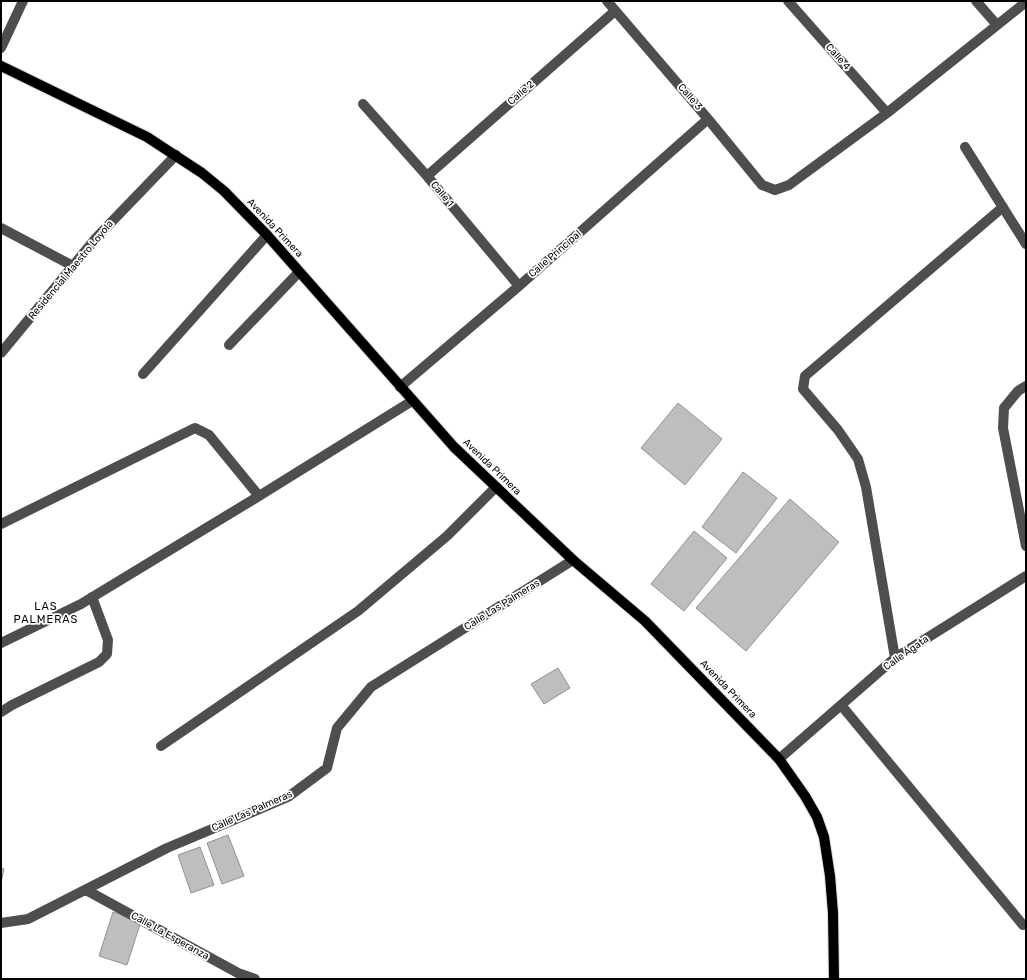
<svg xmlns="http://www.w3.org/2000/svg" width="1027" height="980" viewBox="0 0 1027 980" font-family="Rubik,sans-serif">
	<rect width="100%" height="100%" fill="#fff"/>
	<path fill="#bebebe" stroke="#929292" d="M678,403l44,36 -37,46 -44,-37z
		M743,472l34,26 -41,55 -34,-26z
		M790,499l49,43 -93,109 -50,-43z
		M694,531l33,27 -43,53 -33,-27z
		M558,668l12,20 -26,16 -13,-20z
		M228,835l16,41 -22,8 -15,-41z
		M200,847l14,38 -23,8 -13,-38z
		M1,868l3,1 -3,14z
		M113,912l28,9 -14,44 -28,-9z"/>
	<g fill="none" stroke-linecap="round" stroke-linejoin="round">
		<g stroke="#dbdbdb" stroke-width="12">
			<path id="major" d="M1,66l146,71 55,36 22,18 43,44 187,212 119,113 72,61 134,138 26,37 12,21 7,20 6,39 3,37 1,66"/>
		</g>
		<path stroke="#4e4e4e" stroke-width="10" d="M607,1l101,118 54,66 13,5 14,-5 98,-72 139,-111
			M788,1l99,112
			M976,1l21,24
			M1,48l22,-47
			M363,104l64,72 92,110
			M965,147l61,97
			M427,176l188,-165
			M1,228l72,38
			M229,345l70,-73
			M1,353l95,-115 80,-83
			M143,374l124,-139
			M1026,386l-8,5 -14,17 -1,20 23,118
			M400,387l119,-101 189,-167
			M1,524l194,-96 14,7 50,61
			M1,643l80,-39 178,-108 153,-95
			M895,658l-29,-171 -8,-28 -20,-29 -35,-41 2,-13 198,-169
			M841,705l182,220
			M1,712l11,-7 87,-43 8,-8 1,-14 -16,-43
			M161,746l197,-135 89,-75 49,-49
			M779,759l116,-101 131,-82
			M86,890l152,83 17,6
			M1,923l27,-4 139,-71 121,-51 39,-29 10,-40 34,-41 202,-127"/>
		<use href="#major" stroke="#000" stroke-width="10"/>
	</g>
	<g text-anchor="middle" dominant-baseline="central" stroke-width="3.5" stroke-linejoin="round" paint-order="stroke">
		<g font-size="10" fill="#000" stroke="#fff">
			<text transform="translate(838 57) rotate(48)">Calle 4</text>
			<text transform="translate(521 93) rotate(-41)">Calle 2</text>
			<text transform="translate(690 97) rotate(49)">Calle 3</text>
			<text transform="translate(442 194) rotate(50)">Calle 1</text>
			<text transform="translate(275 228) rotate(47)">Avenida Primera</text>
			<text transform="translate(555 254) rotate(-41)">Calle Principal</text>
			<text transform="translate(71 270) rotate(-50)">Residencial Maestro Loyola</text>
			<text transform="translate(492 467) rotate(44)">Avenida Primera</text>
			<text transform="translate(502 605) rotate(-32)">Calle Las Palmeras</text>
			<text transform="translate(906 653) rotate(-35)">Calle Ágata</text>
			<text transform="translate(728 689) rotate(46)">Avenida Primera</text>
			<text transform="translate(252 811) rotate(-24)">Calle Las Palmeras</text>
			<text transform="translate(170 936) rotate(29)">Calle La Esperanza</text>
		</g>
		<g font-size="11" letter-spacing="1" fill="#000" stroke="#fff">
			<text x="46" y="606">LAS<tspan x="46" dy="13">PALMERAS</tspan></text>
		</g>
	</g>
	<rect width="1027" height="980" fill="none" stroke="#000000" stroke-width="4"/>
</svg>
